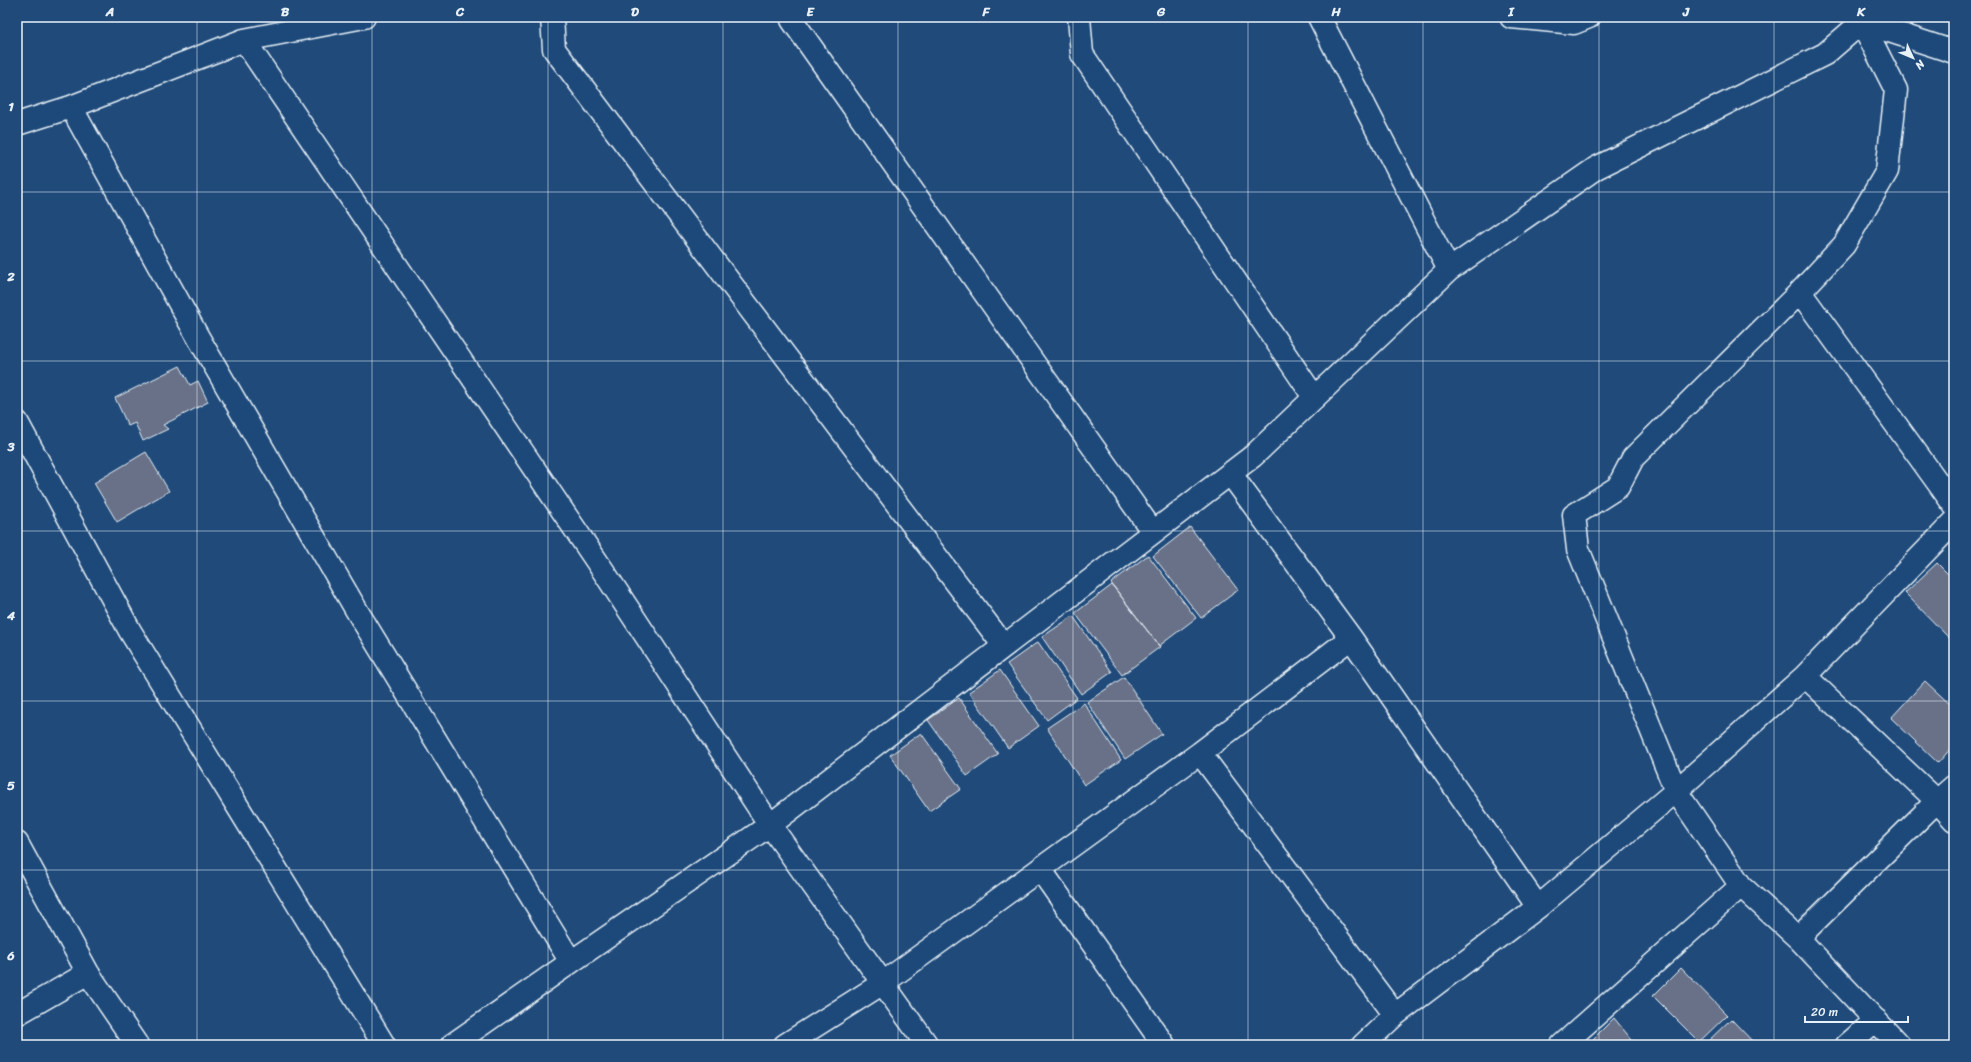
<svg xmlns="http://www.w3.org/2000/svg" width="1971" height="1062" viewBox="0 0 1971 1062" font-family="Sriracha,sans-serif">
	<rect width="100%" height="100%" fill="#1f4a7a"/>
	<filter id="ink" filterUnits="userSpaceOnUse"><feTurbulence type="fractalNoise" baseFrequency=".025" numOctaves="2"/><feDisplacementMap in="SourceGraphic" scale="8" xChannelSelector="R" yChannelSelector="G"/><feConvolveMatrix kernelMatrix="1 2 1 2 8 2 1 2 1" color-interpolation-filters="sRGB"/></filter>
	<g filter="url(#ink)">
		<path fill="#687188" stroke="#e8f1f8" d="M180,366l10,19 8,-4 10,21 -45,23 5,4 -25,12 -8,-18 -7,3 -13,-28z
			M146,452l23,39 -52,31 -23,-39z
			M1190,527l48,63 -37,28 -48,-62z
			M1148,555l48,63 -37,28 -48,-63z
			M1937,563l17,17v57l-3,3 -46,-47z
			M1112,585l48,62 -38,28 -47,-62z
			M1073,616l39,56 -31,22 -39,-57z
			M1038,642l39,56 -30,22 -40,-56z
			M1000,670l39,56 -31,22 -39,-56z
			M1124,677l38,57 -37,25 -38,-57z
			M1925,681l29,27v37l-16,18 -47,-45z
			M959,698l39,56 -31,22 -39,-56z
			M1084,703l37,57 -37,25 -37,-57z
			M921,733l40,56 -32,22 -39,-56z
			M1681,968l46,47 -28,27 -46,-46z
			M1614,1018l22,27h-38l-5,-6z
			M1731,1019l25,26h-52z"/>
		<g fill="none" stroke-linecap="round" stroke-linejoin="round">
			<g stroke="#e8f1f8" stroke-width="25">
				<path id="street" d="M552,17l2,32 450,597
					M792,17v3l361,512
					M1079,17l3,37 232,343
					M1511,17l63,6 15,-6
					M1859,17l37,73 -9,81 -43,74 -44,47 154,213
					M244,40l120,-23
					M17,124l54,-17
					M1449,270l147,-102 229,-114 37,-32 92,30
					M17,422l113,209 254,414
					M1230,473l121,165 187,269
					M1200,753l195,262
					M1954,786l-17,15 17,19
					M17,843l71,130 49,72
					M1040,869l124,176
					M1798,938l-57,-52 -65,-95 129,-115
					M17,1014l71,-41
					M452,1045l119,-83 -214,-351 -159,-274 -127,-230 173,-67 360,532 166,253 -199,137
					M785,1045l98,-62 317,-230 151,-115
					M927,1045l-157,-220 483,-369 196,-186 -130,-253
					M1363,1045l32,-30 143,-108 138,-116 -98,-242 -4,-34 44,-28 15,-29 167,-166
					M1562,1045l179,-159
					M1847,1045l29,-25
					M1899,1045l-101,-107 139,-137 -132,-125 149,-154"/>
			</g>
			<use href="#street" stroke="#1f4a7a" stroke-width="22"/>
		</g>
	</g>
	<path fill="none" stroke="#e8f1f8" stroke-width="1" stroke-opacity="0.55" d="M197,17v1028M372,17v1028M548,17v1028M723,17v1028M898,17v1028M1073,17v1028M1248,17v1028M1423,17v1028M1599,17v1028M1774,17v1028M17,192h1937M17,361h1937M17,531h1937M17,701h1937M17,870h1937"/>
	<rect width="1971" height="1062" fill="none" stroke="#1f4a7a" stroke-width="44"/>
	<g transform="translate(1913 58) rotate(134)" stroke="#1f4a7a" stroke-width="3" paint-order="stroke">
	<path d="M0-3L7 15L0 10L-7 15Z" fill="#e8f1f8"/>
	<text y="-6" font-size="11" font-weight="bold" text-anchor="middle" fill="#e8f1f8">N</text>
	</g>
	<path d="M1805 1016v6h103v-6" fill="none" stroke="#e8f1f8" stroke-width="2"/>
	<text x="1811" y="1016" font-size="12" fill="#e8f1f8" stroke="#1f4a7a" stroke-width="3" paint-order="stroke">20 m</text>
	<rect x="22" y="22" width="1927" height="1018" fill="none" stroke="#e8f1f8" stroke-width="1.5"/>
	<g font-size="13" text-anchor="middle" font-weight="bold" fill="#e8f1f8">
		<text x="110" y="16">A</text>
		<text x="285" y="16">B</text>
		<text x="460" y="16">C</text>
		<text x="635" y="16">D</text>
		<text x="810" y="16">E</text>
		<text x="986" y="16">F</text>
		<text x="1161" y="16">G</text>
		<text x="1336" y="16">H</text>
		<text x="1511" y="16">I</text>
		<text x="1686" y="16">J</text>
		<text x="1861" y="16">K</text>
		<text x="11" y="111">1</text>
		<text x="11" y="281">2</text>
		<text x="11" y="451">3</text>
		<text x="11" y="620">4</text>
		<text x="11" y="790">5</text>
		<text x="11" y="960">6</text>
	</g>
</svg>
